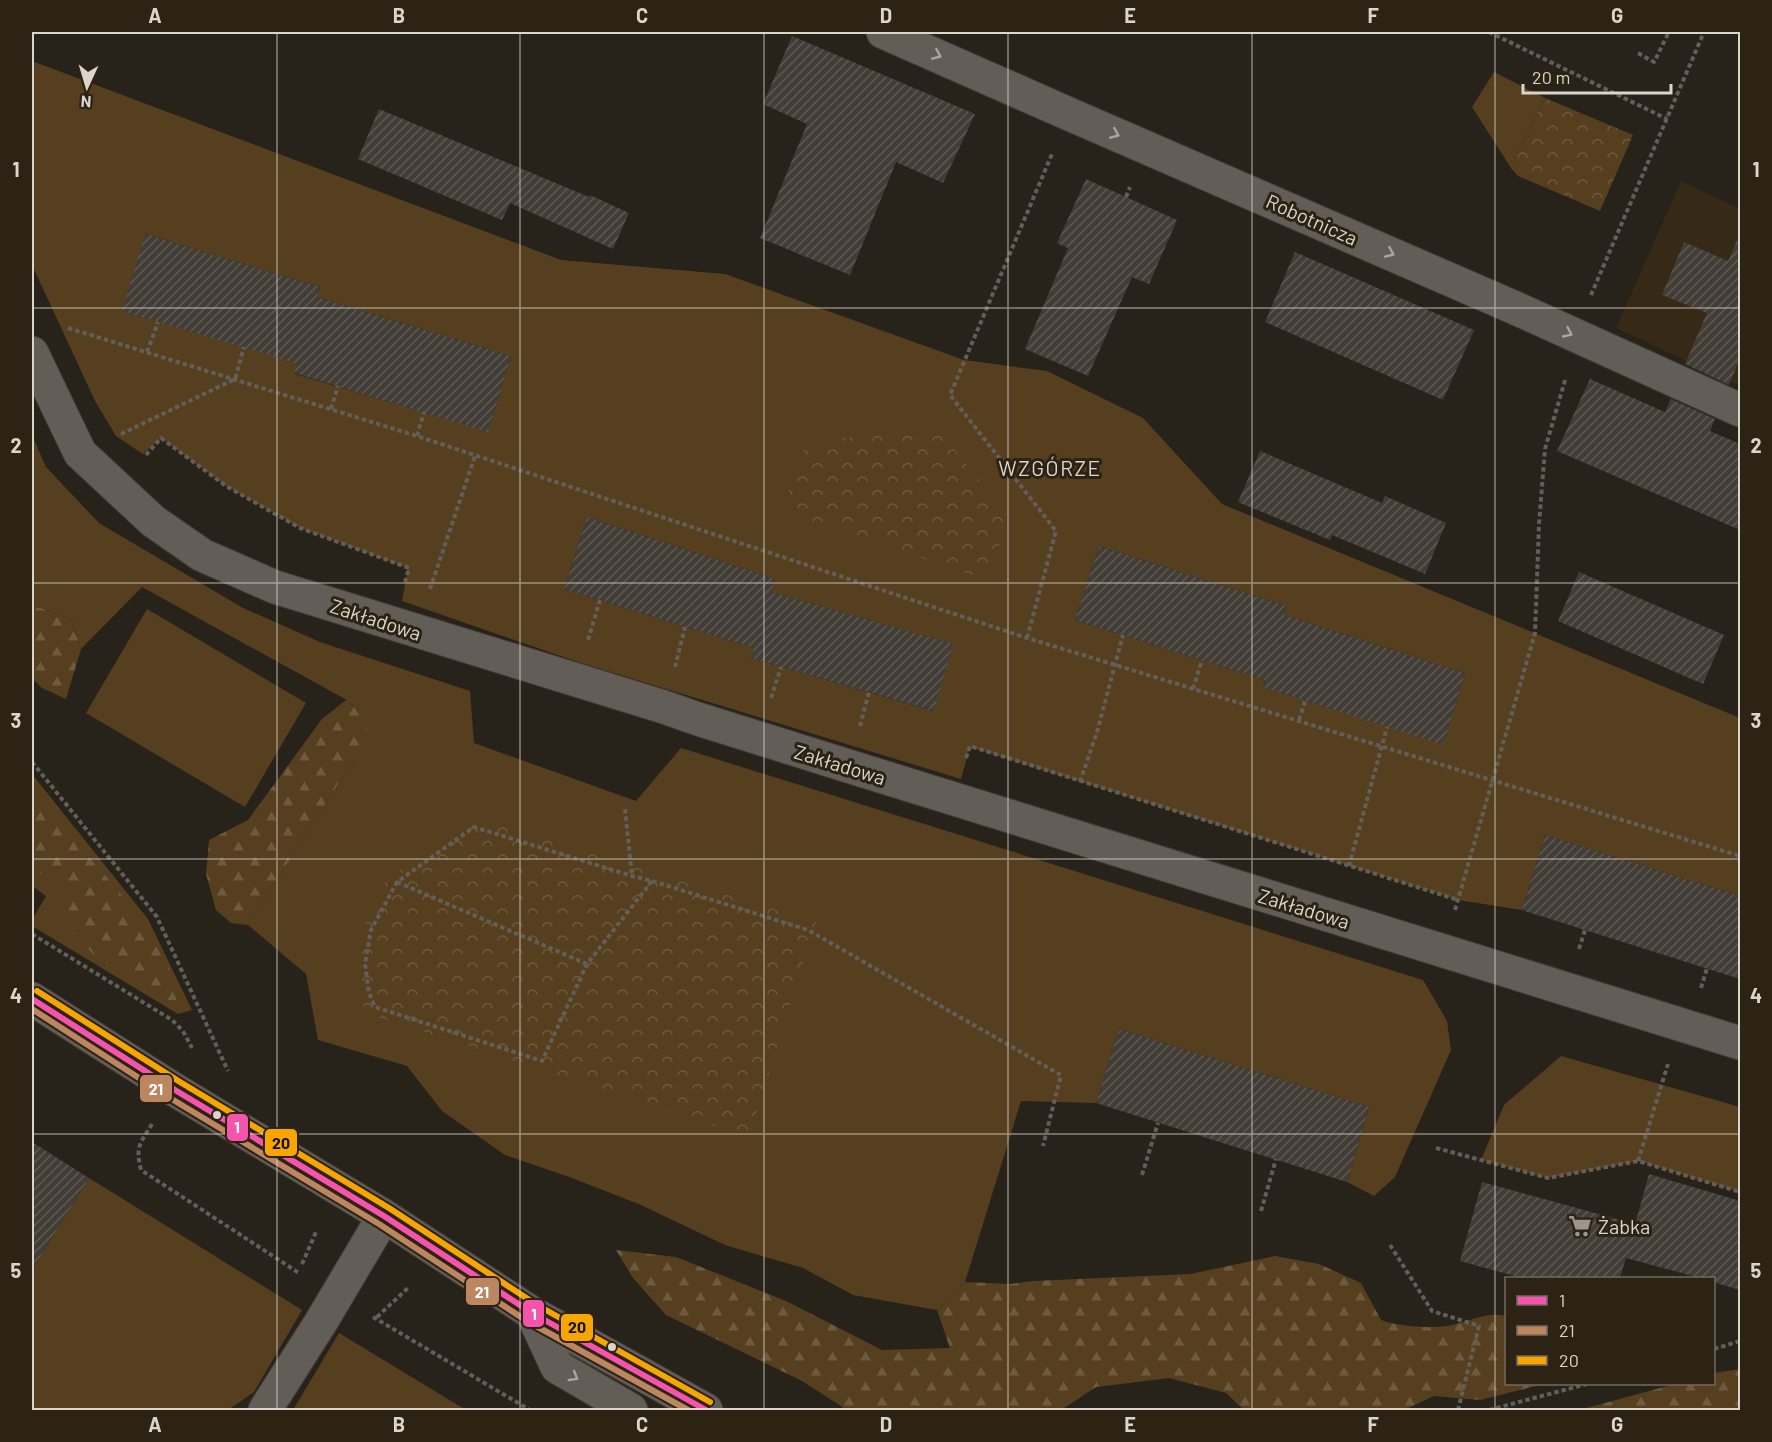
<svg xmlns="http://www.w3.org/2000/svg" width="1772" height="1442" viewBox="0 0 1772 1442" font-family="Barlow,sans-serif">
	<defs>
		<pattern id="forest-firs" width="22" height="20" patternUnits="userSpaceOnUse" patternTransform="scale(1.5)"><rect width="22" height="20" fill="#563f1f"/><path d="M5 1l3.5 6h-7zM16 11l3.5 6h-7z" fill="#6e5a3e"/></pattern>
		<pattern id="park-crowns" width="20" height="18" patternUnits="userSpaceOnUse" patternTransform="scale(1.5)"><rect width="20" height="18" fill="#563f1f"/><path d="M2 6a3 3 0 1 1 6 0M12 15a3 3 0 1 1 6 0" fill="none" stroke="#6e5a3e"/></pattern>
		<pattern id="building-hatch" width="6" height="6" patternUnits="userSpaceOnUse" patternTransform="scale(1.5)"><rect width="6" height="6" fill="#423e37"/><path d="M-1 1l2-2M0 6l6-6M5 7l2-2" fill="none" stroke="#5d5953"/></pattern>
	</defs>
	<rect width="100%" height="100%" fill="#27221a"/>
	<path fill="#362916" d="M1681,181l59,28v177l-124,-58z"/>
	<path fill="#563f1f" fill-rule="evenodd" d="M32,61l529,199 164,14 239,86 83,11 96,47 79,86 518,214v178l-195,-61 -23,75 -64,-10 -488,-153 -9,32 -380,-116 -179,-62 6,-33 -108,-40 -74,-42 -65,-48 -18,16 -27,-18 -21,-35 -63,-136zM145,234l175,53 -3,10 194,59 -23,75 -193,-57 3,-10zM587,517l188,62 -4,13 181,52 -19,67 -182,-53 3,-10 -190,-59zM1099,546l188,60 -3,9 181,58 -22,71 -180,-57 2,-7 -190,-60z
		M1494,72l51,26 -34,70 -39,-61z
		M32,435l14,32 53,56 144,85 77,34 150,49 4,52 162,58 45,-53 742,232 24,41 4,29 -56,127 -21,19 -27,-14 22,-75 -250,-78 -23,74 -75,-2 -56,181 -28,28 -84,-15 -50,-27 -78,-23 -84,-40 -69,-27 -67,-23 -63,-44 -35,-45 -89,-26 -12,-66 -58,-49 106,-166 7,-47 -16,-13 -203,-112 -61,62 -10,-30 -39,-14z
		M147,609l159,94 -61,104 -159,-94z
		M32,774l116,145 44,91 -14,4 -146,-88v-6l14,-24 -14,-10z
		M1561,1056l179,51v85l-102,-31 -90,17 -67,-18 23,-55z
		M89,1178l213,132 -48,82 -26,18h-196v-140z
		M339,1333l122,74 6,3h-174z"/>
	<path fill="url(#forest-firs)" d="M32,605l39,14 10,30 -15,50 -24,-11 -10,-10z
		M346,700l15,12 6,18 -13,29 -106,166 -17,-2 -15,-13 -10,-36 3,-34 39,-20 74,-101z
		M32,790l117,137 26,54 1,19h-14l-68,-45 -26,-28 -5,-35 -31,-26z
		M616,1250l60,7 110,44 96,49 68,-2 -13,-38 28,-28 45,2 23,-3 157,-7 85,-18 44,8 42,19 20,37c19,7 46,8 66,6 20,-3 39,-15 59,-10v68h38l-64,16 -46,-4 -30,14h-160l-18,-17 -57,-15 -73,9 -35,23h-214l-45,-29 -136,-66 -33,-37z
		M1740,1369v41h-161l96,-26h39v-11z"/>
	<path fill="url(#park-crowns)" d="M1545,98l88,37 -33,76 -82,-35 -7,-8z
		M937,428l70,86 -17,67 -208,-70 24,-69z
		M474,818l342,104 -67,215 -384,-124 -8,-34 4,-46 25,-53z"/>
	<path fill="url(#building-hatch)" d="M792,36l183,78 -32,69 -47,-21 -46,113 -90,-37 47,-114 -44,-20z
		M379,109l210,88 1,-2 39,18 -16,36 -103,-46 -8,17 -144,-61z
		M1086,179l91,41 -28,64 -17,-7 -44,99 -63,-27 43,-101 -11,-5z
		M145,234l175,53 -3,10 194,59 -23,76 -194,-59 4,-9 -176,-53z
		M1740,234v124l-11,27 -44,-21 22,-51 -45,-18 22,-53 44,19z
		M1295,252l179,78 -31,70 -178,-78z
		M1590,379l75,33 6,-13 44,20 -5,12 30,13v86l-183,-79z
		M1260,451l122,52 3,-7 61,27 -21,51 -93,-39 -2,5 -92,-38z
		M587,517l188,62 -4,13 182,52 -19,67 -183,-53 3,-10 -190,-59z
		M1099,546l188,60 -3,9 181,58 -22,72 -180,-58 2,-7 -190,-60z
		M1579,572l145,63 -21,49 -145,-63z
		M1545,835l195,61v83l-218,-69z
		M1119,1029l250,78 -22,75 -251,-79z
		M32,1142l57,36 -57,92z
		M1649,1174l91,27v89l-27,-8v-4h-13l-74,-20 -6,20h-98l-62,-17 22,-79 153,42z"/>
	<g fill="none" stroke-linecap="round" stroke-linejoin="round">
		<g stroke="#413c36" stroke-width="35">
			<path id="minor" d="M883,32l186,82 444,193 227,103
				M32,353l48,100 73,68 49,34 73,32 389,120 34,12 150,47 892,277
				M32,999l143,91 209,126 148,97 174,97
				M532,1313l25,54 74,43
				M265,1410l56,-88 63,-106"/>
		</g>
		<path stroke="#625e58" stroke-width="4" stroke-dasharray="4.5 3" stroke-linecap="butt" d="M1489,32l178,87
			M1638,53l16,9 15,-30
			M1126,197l4,-10
			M1591,295l113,-263
			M68,328l349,108 610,202 713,218
			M147,352l11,-30
			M331,409l7,-23
			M121,434l114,-55 9,-32
			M417,436l7,-24
			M146,455l15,-17 65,48 74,42 109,40 -4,14
			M430,589l45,-133
			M1027,638l29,-107 -106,-136 102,-241
			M588,640l12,-40
			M675,667l10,-40
			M1193,689l9,-29
			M771,698l10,-31
			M1299,720l6,-19
			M860,726l9,-34
			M966,758l4,-12 488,154
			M32,762l125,155 71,154
			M1080,782l17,-50 26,-97
			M625,809l7,67
			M1349,866l38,-139
			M652,881l-65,83 -45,97 -167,-54 -6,-14 -4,-29 6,-34 26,-48 77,-55 158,49 20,5 156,49 253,145 -18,71
			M397,882l190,82
			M1455,910l80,-277 4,-109 6,-75 21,-72
			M32,934l140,86 11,11 9,17
			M1579,949l6,-19
			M1701,988l6,-20
			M152,1124c-12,20 -17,22 -11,46l158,103
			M1436,1148l112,30 90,-17 102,31
			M1638,1161l30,-97
			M1142,1175l16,-52
			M1261,1211l15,-52
			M1390,1245l42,66 47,15 -21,84
			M302,1264l14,-32
			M373,1317l157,93
			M377,1317l32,-30
			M1714,1349l26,-8
			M1489,1410l98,-26"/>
		<use href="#minor" stroke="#625e57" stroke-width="33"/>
		<g stroke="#2d2314" stroke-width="10">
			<path id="bus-1" d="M32,999l143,91 209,126 148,97 174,97"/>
		</g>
		<g stroke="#2d2314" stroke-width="10">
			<path id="bus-2" d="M32,1009l138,89 209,126 148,97 161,89"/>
		</g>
		<g stroke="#2d2314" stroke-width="10">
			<path id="bus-3" d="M37,991l143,91 209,126 148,97 173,97"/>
		</g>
		<use href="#bus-1" stroke="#f653ac" stroke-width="6"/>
		<use href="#bus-2" stroke="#bb8660" stroke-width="6"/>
		<use href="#bus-3" stroke="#f7a600" stroke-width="6"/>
	</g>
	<defs><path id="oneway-chevron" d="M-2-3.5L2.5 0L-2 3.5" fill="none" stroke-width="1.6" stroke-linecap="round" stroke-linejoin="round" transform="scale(1.5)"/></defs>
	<g stroke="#aba59d">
		<use href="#oneway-chevron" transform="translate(937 55) rotate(23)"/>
		<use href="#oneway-chevron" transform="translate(1115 134) rotate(23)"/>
		<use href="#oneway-chevron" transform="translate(1390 253) rotate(23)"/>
		<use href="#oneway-chevron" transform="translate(1568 333) rotate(25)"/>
		<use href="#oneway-chevron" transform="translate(574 1377) rotate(31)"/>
	</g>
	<path fill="none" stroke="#dcd5cc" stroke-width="1.5" stroke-opacity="0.55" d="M277,32v1378M520,32v1378M764,32v1378M1008,32v1378M1252,32v1378M1495,32v1378M32,308h1708M32,583h1708M32,859h1708M32,1134h1708"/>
	<defs>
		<g id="supermarket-bare" transform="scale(1.8)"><path d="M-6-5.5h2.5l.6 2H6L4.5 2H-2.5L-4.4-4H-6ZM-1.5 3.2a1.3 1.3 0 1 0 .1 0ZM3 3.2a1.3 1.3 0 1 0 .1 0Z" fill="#9d968e" stroke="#2d2314" stroke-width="2.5" paint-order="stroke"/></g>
	</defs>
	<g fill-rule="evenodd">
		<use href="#supermarket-bare" x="1580" y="1226"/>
	</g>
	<g fill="#dcd5cc" stroke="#2d2314" stroke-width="2">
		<circle cx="217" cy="1115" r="5"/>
		<circle cx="612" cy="1347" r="5"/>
	</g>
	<g text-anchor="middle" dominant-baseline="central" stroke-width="6" stroke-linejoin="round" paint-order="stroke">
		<g font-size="20" fill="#dcd5cc" stroke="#2d2314">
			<text transform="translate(1312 219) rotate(24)">Robotnicza</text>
			<text transform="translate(376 619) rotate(18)">Zakładowa</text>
			<text transform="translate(840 764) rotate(17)">Zakładowa</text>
			<text transform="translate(1304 908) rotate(17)">Zakładowa</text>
		</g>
		<g font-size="20" fill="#dcd5cc" stroke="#2d2314" text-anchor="start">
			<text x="1598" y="1226">Żabka</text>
		</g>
		<g font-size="21" letter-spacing="1.5" fill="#dcd5cc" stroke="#2d2314">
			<text x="1050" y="467">WZGÓRZE</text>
		</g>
	</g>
	<g stroke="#2d2314" stroke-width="2">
		<rect x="139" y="1074" width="34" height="29" rx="6" fill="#bb8660"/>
		<rect x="226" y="1113" width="23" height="29" rx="6" fill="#f653ac"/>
		<rect x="264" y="1128" width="34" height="29" rx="6" fill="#f7a600"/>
		<rect x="465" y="1277" width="35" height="29" rx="6" fill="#bb8660"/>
		<rect x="522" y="1299" width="23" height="29" rx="6" fill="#f653ac"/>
		<rect x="560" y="1313" width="34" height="29" rx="6" fill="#f7a600"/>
	</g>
	<g font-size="16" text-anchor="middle" font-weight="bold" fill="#fff">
		<text x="156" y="1095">21</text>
		<text x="237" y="1133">1</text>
		<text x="482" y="1298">21</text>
		<text x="534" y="1320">1</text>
	</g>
	<g font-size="16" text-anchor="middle" font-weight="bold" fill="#111">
		<text x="281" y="1149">20</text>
		<text x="577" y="1333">20</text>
	</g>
	<rect width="1772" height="1442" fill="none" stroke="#2d2314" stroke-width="66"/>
	<rect x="1505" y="1277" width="210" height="108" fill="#2d2314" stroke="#736a5e" stroke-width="1.5"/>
	<rect x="1517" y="1296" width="30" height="9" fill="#f653ac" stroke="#736a5e" stroke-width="1.5"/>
	<text x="1559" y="1307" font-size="18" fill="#dcd5cc">1</text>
	<rect x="1517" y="1326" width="30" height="9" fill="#bb8660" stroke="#736a5e" stroke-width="1.5"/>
	<text x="1559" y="1337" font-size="18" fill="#dcd5cc">21</text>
	<rect x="1517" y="1356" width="30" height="9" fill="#f7a600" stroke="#736a5e" stroke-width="1.5"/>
	<text x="1559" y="1367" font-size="18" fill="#dcd5cc">20</text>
	<g transform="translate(87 87) rotate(184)" stroke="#2d2314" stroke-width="4.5" paint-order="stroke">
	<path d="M0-4.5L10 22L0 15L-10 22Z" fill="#dcd5cc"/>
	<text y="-9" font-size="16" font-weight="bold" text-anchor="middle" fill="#dcd5cc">N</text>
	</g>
	<path d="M1523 84v9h148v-9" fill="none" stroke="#dcd5cc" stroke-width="3"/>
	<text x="1532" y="84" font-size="18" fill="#dcd5cc" stroke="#2d2314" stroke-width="4.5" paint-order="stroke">20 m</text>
	<rect x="33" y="33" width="1706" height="1376" fill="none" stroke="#dcd5cc" stroke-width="2"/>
	<g font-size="20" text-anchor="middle" font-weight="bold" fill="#dcd5cc">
		<text x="155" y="23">A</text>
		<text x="399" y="23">B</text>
		<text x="642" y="23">C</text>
		<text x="886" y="23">D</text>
		<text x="1130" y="23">E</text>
		<text x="1373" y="23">F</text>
		<text x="1617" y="23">G</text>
		<text x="16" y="177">1</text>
		<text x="1756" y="177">1</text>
		<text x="16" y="453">2</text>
		<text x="1756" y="453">2</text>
		<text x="16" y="728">3</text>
		<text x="1756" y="728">3</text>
		<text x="16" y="1003">4</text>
		<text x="1756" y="1003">4</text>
		<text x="16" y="1278">5</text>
		<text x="1756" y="1278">5</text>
		<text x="155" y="1432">A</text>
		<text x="399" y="1432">B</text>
		<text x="642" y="1432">C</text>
		<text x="886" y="1432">D</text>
		<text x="1130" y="1432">E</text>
		<text x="1373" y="1432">F</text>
		<text x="1617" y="1432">G</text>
	</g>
</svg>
